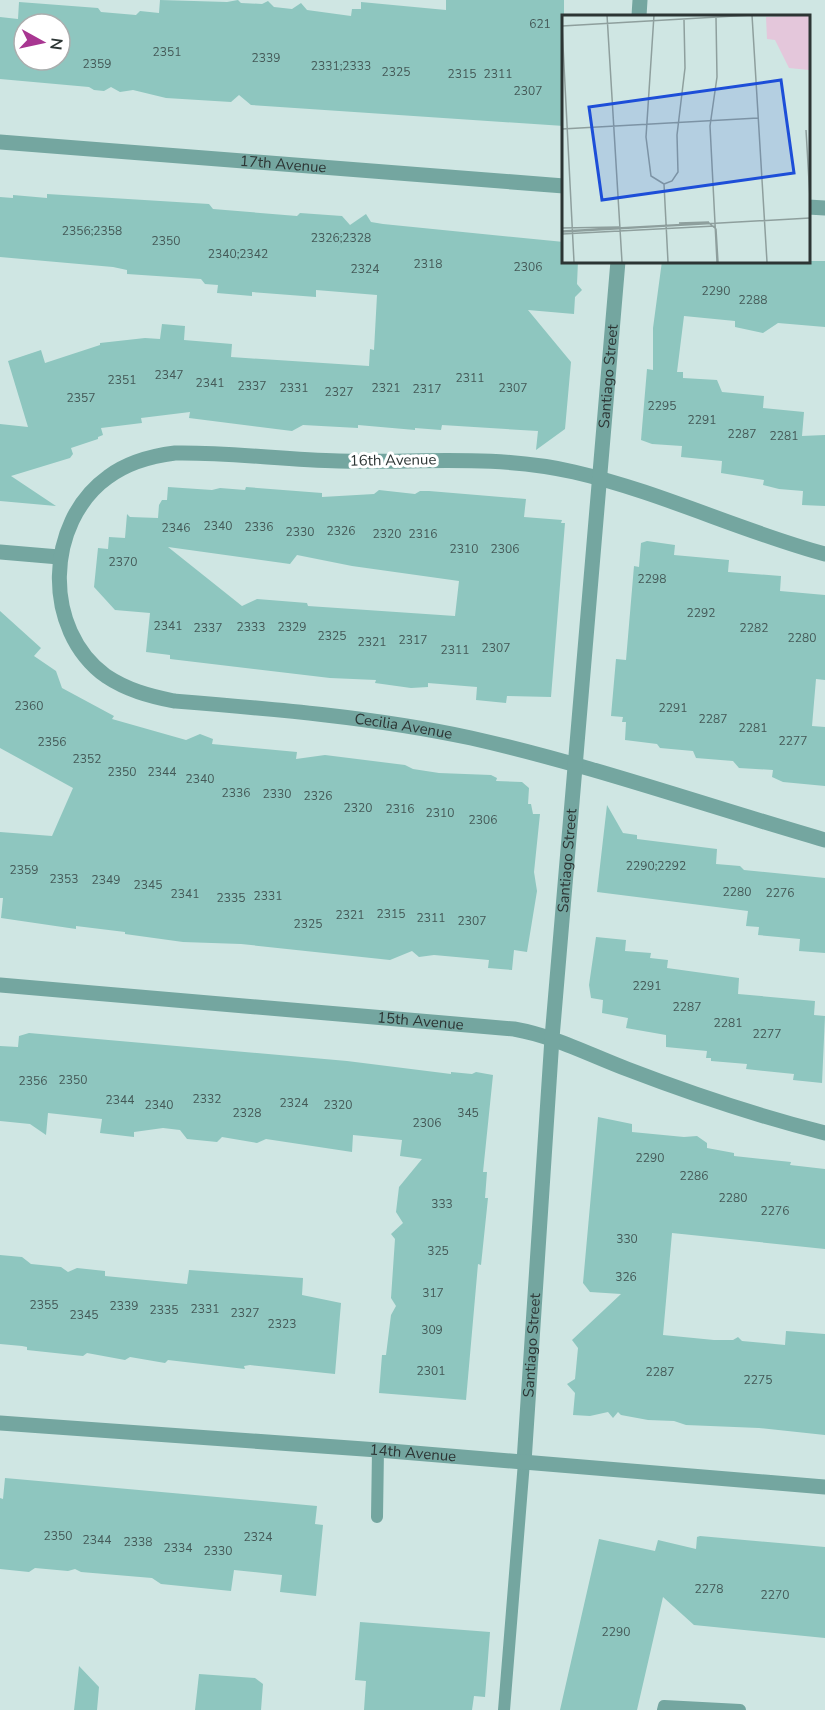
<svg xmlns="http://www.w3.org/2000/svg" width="825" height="1710" viewBox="0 0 825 1710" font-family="'Nunito Sans',sans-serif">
	<rect width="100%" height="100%" fill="#cfe6e3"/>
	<path fill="#8ec6bf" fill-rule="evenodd" d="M160,0l67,2 11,-2 3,3 21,1 6,-3 6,6 18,2 9,-6 6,7 44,6 1,-7h9v-7l85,8v-10h118v126l-313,-21 -12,-10 -8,7 -65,-4 -33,-8 -13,2 -9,-5 -7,4 -10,-1 -5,-3 -89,-8v-62l18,2 1,-17 79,6 3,4 35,3 4,-4 19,2zM24,24h36v36h-36z
		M47,194l162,10 4,5 84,7 3,-3 42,3 8,9 16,-11 5,8 12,2 181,18v19h14l-1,23 5,6 -7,7 -1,17 -46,-4 43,52 -6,67 -29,21 2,-19 -96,-6 -1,5 -26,-2v2l-57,-5v3l-55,-3 -11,6 -103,-13 1,-6 -49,6 1,5 -41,5 2,7 -5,2v2l-27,9 2,6 -3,4 -59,18 45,30 -56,-5v-77l28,3 -20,-66 33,-11 4,13 55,-18v-2l45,-5 15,1 2,-15 23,2 -1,14 48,4 -1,13 138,9 1,-17 4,1 3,-55 -61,-5v7l-64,-5v4l-35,-3 1,-8 -13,-1 -4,-5 -74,-5v-4l-14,-3 -113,-10v-60l13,1v-3l34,3z
		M662,261h163v66l-47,-4 -15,10 -28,-6v-6l-51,-5 -7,56h6v6l34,2 5,12 42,4 -1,12 41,4 -2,24 23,-1v71l-23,-1 1,-14 -24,-2 -16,-4 1,-5 -43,-7 1,-12 -41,-4 1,-11 -30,-2 -11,-4 6,-71 6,1v-42z
		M168,487l44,3 8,-2 25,2 1,-3 76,6v4l52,-3 5,-4 36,4 5,-3h9l97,8 -2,18 38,3 -1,3h4l-14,174 -44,-1 -1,7 -30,-3 1,-13 -49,-4v4l-17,1 -36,-5 1,-3 -46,-2 -160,-19v-4l-24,-3 4,-39 -35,-3 -21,-23 4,-39 10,1 1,-12 16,1 2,-24 3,3 28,1 1,-13 3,-5h5zM168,547l122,17 7,-9 55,11 107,15 -4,35 -147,-10 -1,-3 -50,-4 -15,7z
		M647,541l28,4 -1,10 55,5 -1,12 53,4 -1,15 45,4v85l-9,-1 -4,47 13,1v59l-42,-4 -11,-5 1,-7 -34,-2 -6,-7 -37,-3 -3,-7 -33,-3 -3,-4 -32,-4 1,-18h-4l1,-5 -12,-1 5,-57 10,1 8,-94 5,1 2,-24z
		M0,611l41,37 -7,8 22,15 6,17 52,28 -2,3 74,21 14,-6 13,5 -1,5 85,8 -1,7 29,-4 80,10 8,4 26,4 52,2 6,3 -1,3 26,1 7,6 -1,16h3l2,10h7l-6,58 3,19 -10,61 -13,-2 -2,20 -24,-2 1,-8 -55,-5 -15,2 -7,-6 -22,9 -149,-16 -58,-2 -58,-8v-2l-49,-6v3l-75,-11 2,-20h-3v-66l52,4 21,-48 -73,-40z
		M607,805l16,28 14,2v4l80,10 -1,15 24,2 4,4 81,8v75l-26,-2 1,-12 -42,-4 1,-8 -13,-1 2,-15 -151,-19z
		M596,937l30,3 -1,11 26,2 -1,5 18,2 -1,8 72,10 -1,16 77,7 -1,14 11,1 -3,67 -29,-3 1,-6 -48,-5 1,-5 -36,-3v-3h-5l1,-7 -41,-4v-12l-40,-7 2,-10 -26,-5 1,-13 -12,-2 -2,-13z
		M29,1033l318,28 104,13v-2l21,2 4,-2 17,3 -10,97h4l-2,26h3l-7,67 -3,-1 -12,136 -87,-7 3,-38h4l5,-40 5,-9 -5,-8 4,-59 -4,-5 12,-11 -7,-11 3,-25 23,-28 -22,-3 2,-16 -49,-5 -1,17 -86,-13 -9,4 -35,-6 -5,5 -30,-3 -7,-9 -17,-2 -29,4v5l-34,-4 2,-14 -54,-6 -2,22 -16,-11 -30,-3v-75l18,1 1,-11z
		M598,1117l34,7v8l52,5 13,-1 10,7v5l27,5v3l57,6 -1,3 35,4v80l-153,-16 -9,102 51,5h19l5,-3 4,4 43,4 1,-14 39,3v101l-66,-7 -73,-3 -12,-4 -26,-1 -27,-5 -3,-3 -5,6 -5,-6 -18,4 -17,-1 2,-22 -8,-9 8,-5 3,-31 -6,-8 49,-46 -31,-2 -7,-9z
		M0,1255l22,2 9,7 30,3 7,5 9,-4 28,3v5l82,8 2,-14 114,8 -1,17 39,8 -6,71 -85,-9 -6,1 1,3 -77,-9 -3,3 -35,-6 -5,3 -38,-7 -4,3 -56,-6v-3l-5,-1 -22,-2z
		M5,1478l312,28 -2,18 8,1 -7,71 -36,-4 2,-17 -48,-5 -3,21 -70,-7 -9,-6 -71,-6 -6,-3 -7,2 -33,-3 -6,4 -29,-3v-71l3,1z
		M700,1536l125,11v91l-131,-13 -31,-28 -26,113h-77l39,-171 56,12 3,-11 38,9 1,-12z
		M360,1622l130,10 -5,65 -11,-1 -2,14h-108l2,-29 -11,-1z
		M79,1666l20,21 -2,23h-23z
		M199,1674l56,4 8,6 -2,26h-66z"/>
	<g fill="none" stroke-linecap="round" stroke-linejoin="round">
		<path stroke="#74a6a0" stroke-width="12" d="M377,1517l1,-67
			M504,1710l20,-248
			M663,1710l1,-4 76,4"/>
		<g stroke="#74a6a0" stroke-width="15">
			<path d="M639,16l1,-16"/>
			<path id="s1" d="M0,142l564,44"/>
			<path d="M808,207l17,1"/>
			<path d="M0,552l59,5"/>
			<path id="s2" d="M825,554c-85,-23 -164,-62 -251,-82 -78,-18 -156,-9 -235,-11 -55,-1 -109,-9 -164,-8 -24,3 -47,9 -67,24 -63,45 -66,153 -2,199 21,14 43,20 68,25 99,8 199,16 297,37 120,27 236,68 354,102"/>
			<path id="s3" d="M0,985l514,44c40,7 76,26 113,40 65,25 131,47 198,64"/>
			<path id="s4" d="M524,1462l28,-424 66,-777"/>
		</g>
		<path stroke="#74a6a0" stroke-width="15" id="s5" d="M0,1423l378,27 447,37"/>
	</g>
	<g text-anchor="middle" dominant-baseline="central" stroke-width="6" stroke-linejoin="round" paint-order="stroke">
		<g font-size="12" fill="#445957">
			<text x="540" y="24">621</text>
			<text x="167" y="52">2351</text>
			<text x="266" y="58">2339</text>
			<text x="97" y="64">2359</text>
			<text x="341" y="66">2331;2333</text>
			<text x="396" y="72">2325</text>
			<text x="462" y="74">2315</text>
			<text x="498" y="74">2311</text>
			<text x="528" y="91">2307</text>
			<text x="92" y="231">2356;2358</text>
			<text x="341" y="238">2326;2328</text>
			<text x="166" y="241">2350</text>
			<text x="238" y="254">2340;2342</text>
			<text x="428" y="264">2318</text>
			<text x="528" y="267">2306</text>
			<text x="365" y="269">2324</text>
			<text x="716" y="291">2290</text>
			<text x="753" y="300">2288</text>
			<text x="169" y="375">2347</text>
			<text x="470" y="378">2311</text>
			<text x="122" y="380">2351</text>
			<text x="210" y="383">2341</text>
			<text x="252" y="386">2337</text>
			<text x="294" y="388">2331</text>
			<text x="386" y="388">2321</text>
			<text x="513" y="388">2307</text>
			<text x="427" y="389">2317</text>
			<text x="339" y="392">2327</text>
			<text x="81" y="398">2357</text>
			<text x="662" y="406">2295</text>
			<text x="702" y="420">2291</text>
			<text x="742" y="434">2287</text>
			<text x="784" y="436">2281</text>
			<text x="218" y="526">2340</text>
			<text x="259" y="527">2336</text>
			<text x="176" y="528">2346</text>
			<text x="341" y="531">2326</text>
			<text x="300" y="532">2330</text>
			<text x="387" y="534">2320</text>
			<text x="423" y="534">2316</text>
			<text x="464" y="549">2310</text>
			<text x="505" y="549">2306</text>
			<text x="123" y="562">2370</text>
			<text x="652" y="579">2298</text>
			<text x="701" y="613">2292</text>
			<text x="168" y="626">2341</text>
			<text x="251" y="627">2333</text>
			<text x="292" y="627">2329</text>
			<text x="208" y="628">2337</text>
			<text x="754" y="628">2282</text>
			<text x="332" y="636">2325</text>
			<text x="802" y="638">2280</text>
			<text x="413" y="640">2317</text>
			<text x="372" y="642">2321</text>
			<text x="496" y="648">2307</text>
			<text x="455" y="650">2311</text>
			<text x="29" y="706">2360</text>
			<text x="673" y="708">2291</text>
			<text x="713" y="719">2287</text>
			<text x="753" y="728">2281</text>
			<text x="793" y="741">2277</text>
			<text x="52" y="742">2356</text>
			<text x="87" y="759">2352</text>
			<text x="122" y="772">2350</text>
			<text x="162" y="772">2344</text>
			<text x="200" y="779">2340</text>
			<text x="236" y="793">2336</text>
			<text x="277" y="794">2330</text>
			<text x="318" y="796">2326</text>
			<text x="358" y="808">2320</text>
			<text x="400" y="809">2316</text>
			<text x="440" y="813">2310</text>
			<text x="483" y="820">2306</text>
			<text x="656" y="866">2290;2292</text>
			<text x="24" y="870">2359</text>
			<text x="64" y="879">2353</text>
			<text x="106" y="880">2349</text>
			<text x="148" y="885">2345</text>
			<text x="737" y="892">2280</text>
			<text x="780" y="893">2276</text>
			<text x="185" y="894">2341</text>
			<text x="268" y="896">2331</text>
			<text x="231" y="898">2335</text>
			<text x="391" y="914">2315</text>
			<text x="350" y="915">2321</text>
			<text x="431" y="918">2311</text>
			<text x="472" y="921">2307</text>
			<text x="308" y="924">2325</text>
			<text x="647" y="986">2291</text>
			<text x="687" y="1007">2287</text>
			<text x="728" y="1023">2281</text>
			<text x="767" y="1034">2277</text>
			<text x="73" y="1080">2350</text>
			<text x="33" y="1081">2356</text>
			<text x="207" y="1099">2332</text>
			<text x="120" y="1100">2344</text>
			<text x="294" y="1103">2324</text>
			<text x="159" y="1105">2340</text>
			<text x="338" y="1105">2320</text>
			<text x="247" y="1113">2328</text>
			<text x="468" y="1113">345</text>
			<text x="427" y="1123">2306</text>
			<text x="650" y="1158">2290</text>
			<text x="694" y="1176">2286</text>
			<text x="733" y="1198">2280</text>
			<text x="442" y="1204">333</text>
			<text x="775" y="1211">2276</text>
			<text x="627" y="1239">330</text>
			<text x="438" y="1251">325</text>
			<text x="626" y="1277">326</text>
			<text x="433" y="1293">317</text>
			<text x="44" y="1305">2355</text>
			<text x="124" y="1306">2339</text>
			<text x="205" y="1309">2331</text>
			<text x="164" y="1310">2335</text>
			<text x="245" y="1313">2327</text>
			<text x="84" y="1315">2345</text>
			<text x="282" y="1324">2323</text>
			<text x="432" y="1330">309</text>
			<text x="431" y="1371">2301</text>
			<text x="660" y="1372">2287</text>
			<text x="758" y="1380">2275</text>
			<text x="58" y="1536">2350</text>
			<text x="258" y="1537">2324</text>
			<text x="97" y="1540">2344</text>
			<text x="138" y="1542">2338</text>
			<text x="178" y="1548">2334</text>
			<text x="218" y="1551">2330</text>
			<text x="709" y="1589">2278</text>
			<text x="775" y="1595">2270</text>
			<text x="616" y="1632">2290</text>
		</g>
		<g font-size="15" fill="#2c3534" stroke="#fff">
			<text stroke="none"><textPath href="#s1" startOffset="284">17th Avenue</textPath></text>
			<text stroke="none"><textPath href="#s4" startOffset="1089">Santiago Street</textPath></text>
			<text transform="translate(393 460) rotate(-1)">16th Avenue</text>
			<text stroke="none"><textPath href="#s2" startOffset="1269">Cecilia Avenue</textPath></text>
			<text stroke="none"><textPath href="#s4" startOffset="603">Santiago Street</textPath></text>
			<text stroke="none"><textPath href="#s3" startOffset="422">15th Avenue</textPath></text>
			<text stroke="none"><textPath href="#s4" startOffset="117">Santiago Street</textPath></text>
			<text stroke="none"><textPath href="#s5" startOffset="414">14th Avenue</textPath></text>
		</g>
	</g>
	<g transform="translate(562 15)">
		<rect width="248" height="248" fill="#cfe6e3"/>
		<path d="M247,0v55l-20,-2 -14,-28 -8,-1 -1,-22z" fill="#e4c7db"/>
		<path fill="none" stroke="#8e9f9d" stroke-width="1.5" d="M45,0l15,247M92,0l-8,122 5,39 13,8M190,0l15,247M154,3l1,59 -7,49 7,136M0,11l12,236M0,11l190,-11M0,114l196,-11M244,115l4,68M102,169l8,-3 6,-9 -1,-37 8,-67 -1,-48M102,169l4,78M117,208l30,-1M0,213l57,-1M0,216l147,-8 7,6 2,33M0,217l248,-14M0,219l153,-8"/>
		<path fill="#1d4ed8" fill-opacity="0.15" stroke="#1d4ed8" stroke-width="3" d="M219,65l13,93 -192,27 -13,-93z"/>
		<rect width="248" height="248" fill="none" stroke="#2c3534" stroke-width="3"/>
	</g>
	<g transform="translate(42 42) rotate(98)"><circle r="28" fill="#ffffff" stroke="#abaeae" stroke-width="1.5"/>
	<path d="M0-4.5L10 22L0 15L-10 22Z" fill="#a83691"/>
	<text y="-9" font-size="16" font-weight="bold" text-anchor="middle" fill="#2c3534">N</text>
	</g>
</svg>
